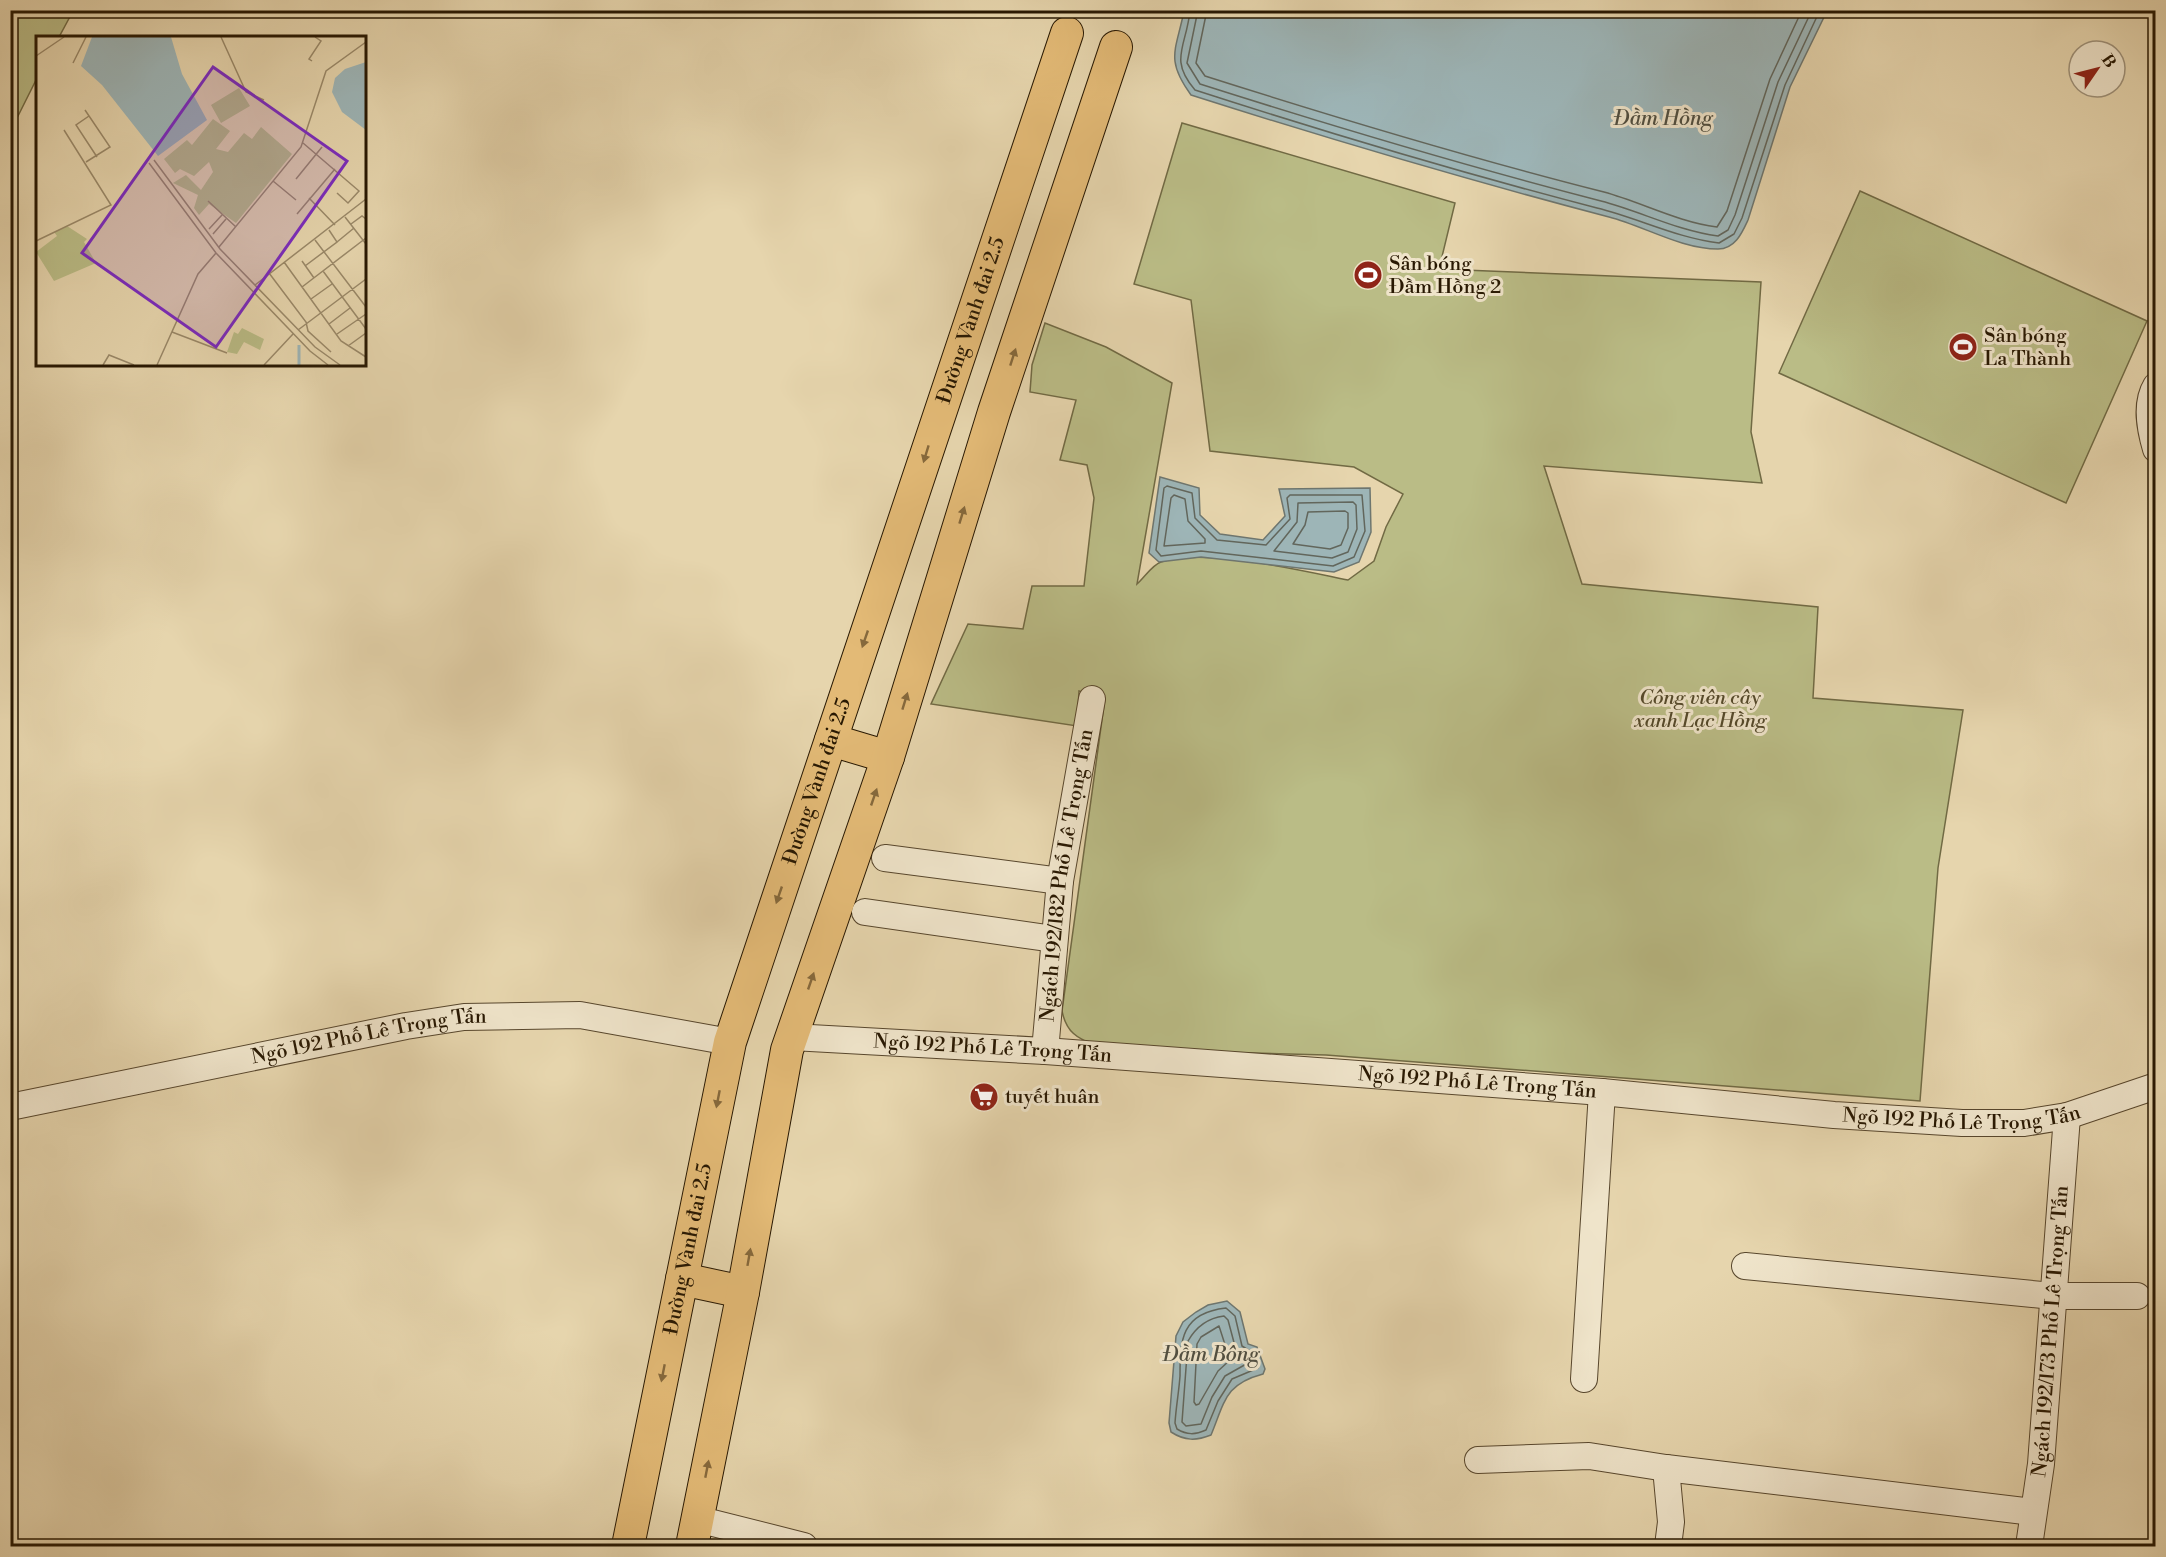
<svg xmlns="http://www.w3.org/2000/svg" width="2166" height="1557" viewBox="0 0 2166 1557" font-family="'Libre Bodoni',serif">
	<rect width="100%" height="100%" fill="#e6d5ad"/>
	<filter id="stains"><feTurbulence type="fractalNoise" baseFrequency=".00333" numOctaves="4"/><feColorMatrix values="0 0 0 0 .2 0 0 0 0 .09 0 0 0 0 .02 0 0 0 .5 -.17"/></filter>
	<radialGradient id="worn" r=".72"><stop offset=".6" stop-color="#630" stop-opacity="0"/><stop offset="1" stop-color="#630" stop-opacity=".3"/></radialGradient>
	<path fill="#babc86" stroke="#716a44" stroke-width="1.5" d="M11,10l62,1 -14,26 -21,1 -1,40 -26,52z
		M1182,123l273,80 -16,66 322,13 -10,150 11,51 -218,-17 38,118 236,23 -5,91 150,12 -25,158 -18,233 -594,-46 -224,-6c-21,-10 -35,-13 -40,-38l43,-313 -26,-7 -2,35 -146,-22 37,-80 55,5 9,-43h52l10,-88 -7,-33 -27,-5 16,-60 -46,-8 2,-27 13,-42 61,24 66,36 -35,201c7,-6 15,-19 24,-22 41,-15 142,9 187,18l26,-19 12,-34 17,-33 -49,-27 -144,-16 -19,-151 -57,-16z
		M1860,191l287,130 -81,182 -287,-130z"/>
	<path fill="#9db5b7" stroke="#6e766f" stroke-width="1.5" d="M1184,11v-1l643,1 -37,76 -42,133c-6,13 -13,29 -30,29 -37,0 -74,-23 -109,-32 -141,-37 -280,-78 -418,-122 -26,-36 -15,-44 -7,-84z
		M1160,477l39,11 1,27 20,19 43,6 22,-24 -6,-27 91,-1 1,44 -12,30 -25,10 -133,-15 -42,5 -10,-9z
		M1227,1301l13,11 8,32 9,3 8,22 -2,5c-38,10 -38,27 -52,61 -15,6 -26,6 -40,-3l-2,-9 7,-87 7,-14 13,-10 12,-7z"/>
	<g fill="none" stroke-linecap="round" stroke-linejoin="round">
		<path stroke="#62665c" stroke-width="1.5" d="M1190,10c-3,36 -22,49 5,80 133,43 267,83 402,118 41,10 80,30 122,35l15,-9 8,-16 43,-133 35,-75
			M1198,10l-11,53 13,21c132,42 266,82 401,117 39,10 77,30 117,35l10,-6 7,-15 43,-133 34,-72
			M1207,10l-11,53 9,13c132,42 265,82 399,116 37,10 74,30 113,35l10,-16 43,-132 32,-69
			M1167,486l25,7 3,25 22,22 49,5 24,-26 -3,-21 3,-3h72l3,36 -11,26 -21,9 -132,-15 -40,5 -5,-6 8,-62z
			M1174,495l11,4 3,22 17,18v4l-41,3 7,-48z
			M1353,502l3,3 1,24 -9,23 -16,6 -58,-7 23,-29 1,-19z
			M1345,511l3,2v15l-7,17 -11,4 -37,-5 12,-19 3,-13z
			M1226,1308l9,8 7,30 11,7 5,15 -26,11 -14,22 -12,29c-11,5 -19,5 -29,-1l-2,-6c1,-16 4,-32 5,-47 0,-36 1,-63 46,-68z
			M1224,1316l4,4 8,30 12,13 -23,13 -13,21 -11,27 -15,2 -4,-4 6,-81c8,-14 20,-23 36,-25z
			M1219,1326l11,34 -12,11 -19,33 -3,1 -2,-3 3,-58 4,-7z"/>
		<g stroke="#58472d" stroke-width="28">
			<g id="minor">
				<path d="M2156,386c-11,18 -6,43 0,63"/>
				<path d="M885,858l175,23"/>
				<path d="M865,912l189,27"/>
				<path id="s1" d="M792,1037l253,14 557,41 232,23 128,8h62l43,-7 89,-30"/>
				<path id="s2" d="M1045,1051l15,-170 32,-182"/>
				<path id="s3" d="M10,1107l396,-81 58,-9 116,-2 150,27"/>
				<path d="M1745,1266l308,30h84"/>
				<path d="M1584,1379l18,-287"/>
				<path d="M1478,1460l111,-4 77,12 367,44"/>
				<path d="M1666,1468l5,54 -3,24"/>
				<path d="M697,1519l107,27"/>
				<path id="s4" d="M2029,1546l12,-82 26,-348"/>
			</g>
		</g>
		<g stroke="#281802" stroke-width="34">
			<g id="major">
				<path d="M831,740l57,17"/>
				<path d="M682,1279l61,13"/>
				<path id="s5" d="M628,1546l102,-504 337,-1009"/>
				<path d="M692,1546l51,-254 44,-242 101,-293 106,-345 122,-365"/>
			</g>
		</g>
		<use href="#minor" stroke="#efe4ca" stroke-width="26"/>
		<use href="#major" stroke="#e3ba76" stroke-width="32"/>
	</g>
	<defs><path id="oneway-solid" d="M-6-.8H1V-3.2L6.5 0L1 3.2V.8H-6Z" transform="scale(1.5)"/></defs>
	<g fill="#86693c">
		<use href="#oneway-solid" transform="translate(1013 357) rotate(-72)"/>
		<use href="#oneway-solid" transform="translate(926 454) rotate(107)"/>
		<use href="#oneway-solid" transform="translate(962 515) rotate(-73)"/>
		<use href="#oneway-solid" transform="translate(865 639) rotate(109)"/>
		<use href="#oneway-solid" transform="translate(905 701) rotate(-73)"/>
		<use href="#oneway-solid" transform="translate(874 797) rotate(-71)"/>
		<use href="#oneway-solid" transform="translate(779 895) rotate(109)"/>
		<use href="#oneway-solid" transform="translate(811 981) rotate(-71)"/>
		<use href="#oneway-solid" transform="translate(718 1099) rotate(101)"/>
		<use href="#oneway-solid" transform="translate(749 1257) rotate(-80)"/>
		<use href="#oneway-solid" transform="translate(663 1373) rotate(101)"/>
		<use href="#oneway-solid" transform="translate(707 1469) rotate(-79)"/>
	</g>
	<defs>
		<g id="stadium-disc" transform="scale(1.5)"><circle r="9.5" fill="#8f2418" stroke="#efe4ca"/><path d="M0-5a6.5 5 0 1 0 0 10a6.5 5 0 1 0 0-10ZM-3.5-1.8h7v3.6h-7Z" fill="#fff"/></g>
		<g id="supermarket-disc" transform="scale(1.5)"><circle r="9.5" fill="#8f2418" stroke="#efe4ca"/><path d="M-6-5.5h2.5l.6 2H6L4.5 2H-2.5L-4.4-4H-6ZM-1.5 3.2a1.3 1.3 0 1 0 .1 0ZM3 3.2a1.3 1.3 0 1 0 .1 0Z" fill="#fff"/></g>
	</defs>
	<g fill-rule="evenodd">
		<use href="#stadium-disc" x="1368" y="275"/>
		<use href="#stadium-disc" x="1963" y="347"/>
		<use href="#supermarket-disc" x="984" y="1097"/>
	</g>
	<g text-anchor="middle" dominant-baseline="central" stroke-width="6" stroke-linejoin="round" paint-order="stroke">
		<g font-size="20" fill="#281802" stroke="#efe4ca" text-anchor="start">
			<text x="1389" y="264">Sân bóng<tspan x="1389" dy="23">Đầm Hồng 2</tspan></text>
			<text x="1984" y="336">Sân bóng<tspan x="1984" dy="23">La Thành</tspan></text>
			<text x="1005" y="1097">tuyết huân</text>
		</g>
		<g font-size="20" fill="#281802" stroke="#efe4ca">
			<text stroke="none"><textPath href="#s5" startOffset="1275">Đường Vành đai 2.5</textPath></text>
			<text stroke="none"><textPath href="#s5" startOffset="789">Đường Vành đai 2.5</textPath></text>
			<text stroke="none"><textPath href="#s2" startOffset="177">Ngách 192/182 Phố Lê Trọng Tấn</textPath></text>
			<text stroke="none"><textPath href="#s3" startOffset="366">Ngõ 192 Phố Lê Trọng Tấn</textPath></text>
			<text stroke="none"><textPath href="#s1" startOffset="201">Ngõ 192 Phố Lê Trọng Tấn</textPath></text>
			<text stroke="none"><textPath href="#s1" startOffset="687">Ngõ 192 Phố Lê Trọng Tấn</textPath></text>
			<text stroke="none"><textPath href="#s1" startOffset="1173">Ngõ 192 Phố Lê Trọng Tấn</textPath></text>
			<text stroke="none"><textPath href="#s5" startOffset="303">Đường Vành đai 2.5</textPath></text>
			<text stroke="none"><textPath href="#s4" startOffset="216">Ngách 192/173 Phố Lê Trọng Tấn</textPath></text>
		</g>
		<g font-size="20" font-style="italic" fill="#54492a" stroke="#efe4ca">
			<text x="1700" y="698">Công viên cây<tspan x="1700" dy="23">xanh Lạc Hồng</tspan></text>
		</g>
		<g font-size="21" font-style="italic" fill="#514f41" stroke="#efe4ca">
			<text x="1663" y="119">Đầm Hồng</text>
			<text x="1211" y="1355">Đầm Bông</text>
		</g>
	</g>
	<g transform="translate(36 36)">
		<rect width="330" height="330" fill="#e6d5ad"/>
		<path d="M203,52l11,18 -29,17 -10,-18zM177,83l17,12 -14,18 12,3 16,-19 8,6 9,-12 31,27 -56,69 -27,-19 -10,11 -5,-7 4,-13 -25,-12 13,-8 15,15 12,-18 -4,-10 -15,14 -14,-7 -5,4 -11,-14 23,-19 5,5zM31,190l20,13 -3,3 12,21 -42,18 -18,-29 21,-16 -3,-4zM206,292l22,11 -4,11 -16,-8 -7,12 -10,-2 7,-20 4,2z" fill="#babc86"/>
		<path d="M56,1h79l11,37 25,46 -49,36 -56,-71 -21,-19zM330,26v68l-24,-18 -10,-20 3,-14 10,-9z" fill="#9db5b7"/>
		<path fill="none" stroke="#9db5b7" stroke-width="3" d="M263,309v20"/>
		<path fill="none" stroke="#9a8969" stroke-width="1.5" d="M185,1l25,55 18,8M0,20l28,-19M276,25l-3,-2 12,-18 -6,-4M37,27l13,-26M49,74l25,37 -24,15M53,80l-13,9 21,32M267,107l56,48 -11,12 -11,-10M118,124l66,89 95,98 25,18M113,127l67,90 94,98 18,14M260,143l26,-32M237,145l23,19M273,162l26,27M172,165l28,26M261,178l38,-45M309,181l21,27M315,188l11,-8 4,3M173,193l13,-14M177,198l13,-15M279,204l51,67M0,205l75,-36 -47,-75M301,206l17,-14M183,211l82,-100 25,-76 40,-29M266,225l12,17M248,226l57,79 25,16M269,230l32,-24 -8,-12M287,235l43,58M233,237l37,49 2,9 23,21M219,249l111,-86M266,251l64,-49M275,263l21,-15M293,288l21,-16M262,294l68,-51M136,296l55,21M301,298l29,-20M312,310l18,-13M67,329l6,-10 25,10M121,329l41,-91 18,-21M228,329l29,-31"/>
		<path fill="#7b2cbf" fill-opacity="0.15" stroke="#7b2cbf" stroke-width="3" d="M177,31l134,94 -131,186 -134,-94z"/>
		<rect width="330" height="330" fill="none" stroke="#281802" stroke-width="3"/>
	</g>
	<rect width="2166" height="1557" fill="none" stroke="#e6d5ad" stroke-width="36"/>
	<rect x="12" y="12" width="2142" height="1533" fill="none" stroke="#281802" stroke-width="3"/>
	<rect x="18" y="18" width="2130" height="1521" fill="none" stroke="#281802" stroke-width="1.5"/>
	<g transform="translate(2097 69) rotate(55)"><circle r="28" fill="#efe4ca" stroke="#9f927a" stroke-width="1.5"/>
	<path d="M0-4.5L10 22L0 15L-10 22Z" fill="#8f2418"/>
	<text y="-9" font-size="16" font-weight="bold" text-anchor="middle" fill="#281802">B</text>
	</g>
	<rect width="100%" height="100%" filter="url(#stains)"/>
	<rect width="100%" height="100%" fill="url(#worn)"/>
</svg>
